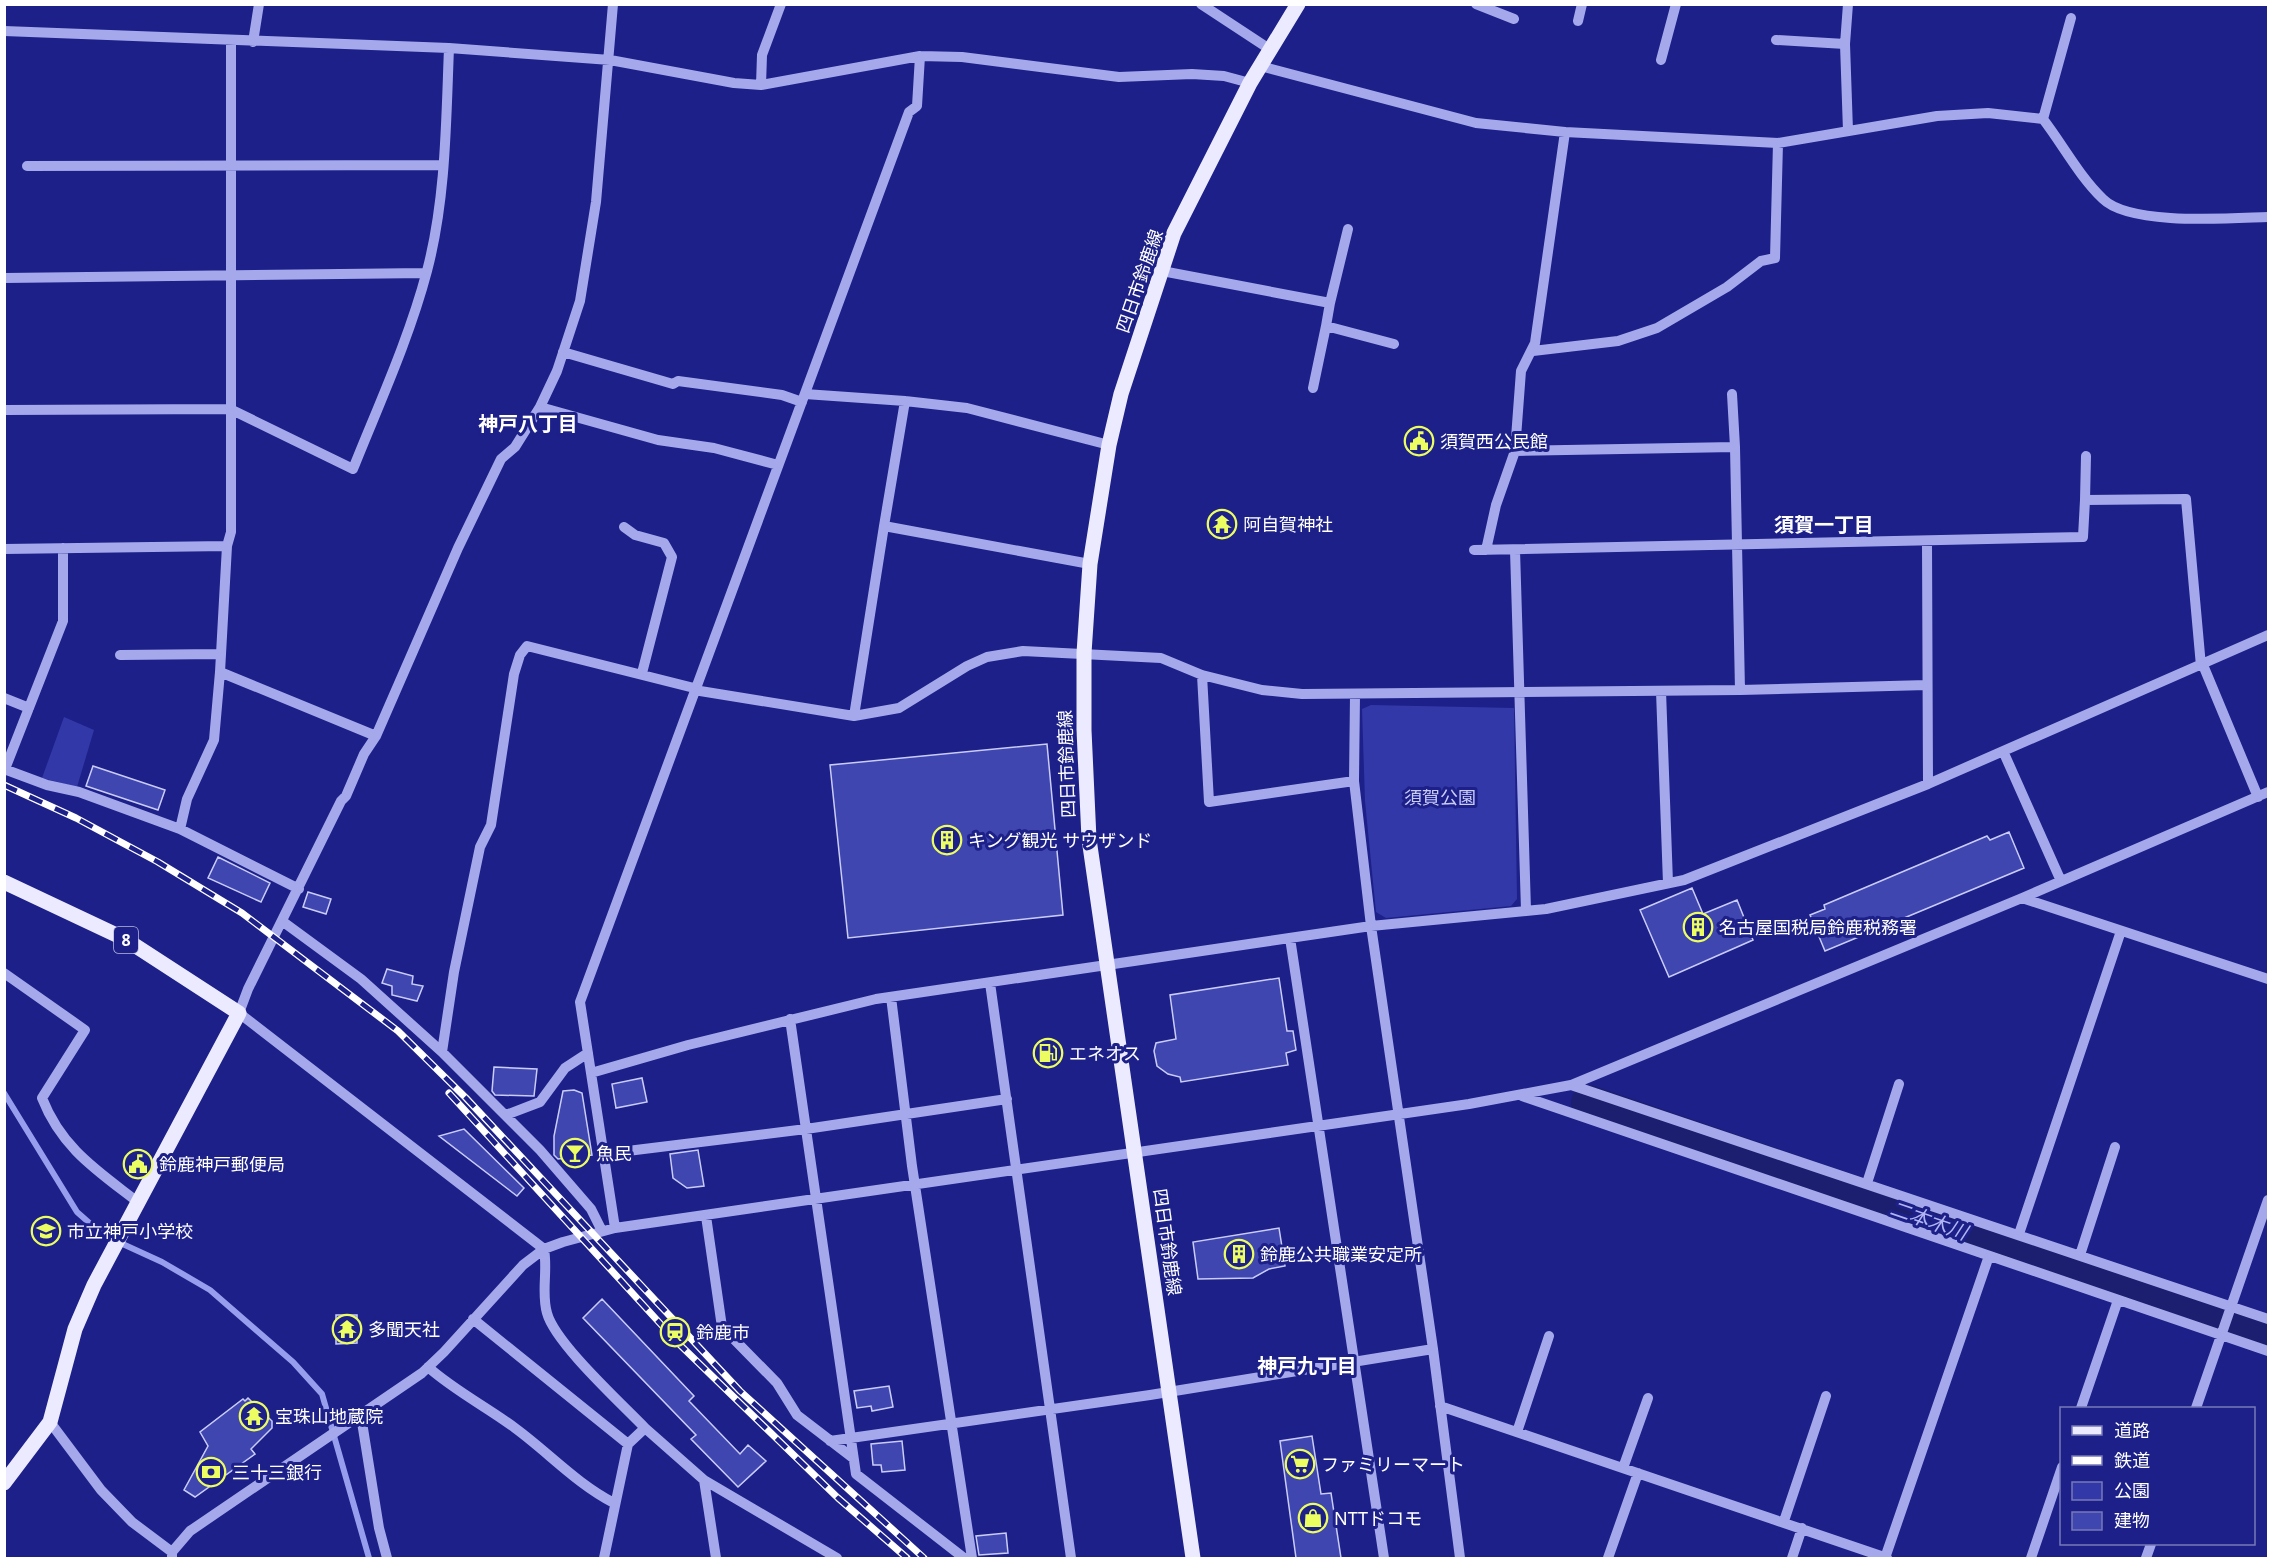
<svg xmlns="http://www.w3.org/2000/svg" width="2273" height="1563" viewBox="0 0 2273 1563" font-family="'Noto Sans','Noto Sans JP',sans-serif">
	<rect width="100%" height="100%" fill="#1c2088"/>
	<path fill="#3238a8" d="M1371,705l143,3 3,191 -6,7 -125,12 -10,-6 -11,-111 -3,-92z
		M64,717l30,13 -17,57 -35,-9z"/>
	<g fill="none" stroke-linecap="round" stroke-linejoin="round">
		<path stroke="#989eee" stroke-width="6" d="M4,1093l73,119 26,23 59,27 48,28 83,72 29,32 47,164"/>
		<path stroke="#1c1f6f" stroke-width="36" d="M1589,1103l679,233"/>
	</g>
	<path fill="#4046af" stroke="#cacdf9" stroke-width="1.5" d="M1047,744l16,171 -215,23 -18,-173z
		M93,766l72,24 -7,20 -72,-24z
		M2009,832l15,36 -199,83 -15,-36 15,-6 -1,-4 163,-69 3,4z
		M218,857l52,26 -9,19 -53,-24z
		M1692,888l11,26 34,-14 16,40 -84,37 -29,-67z
		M308,892l23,7 -5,15 -23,-7z
		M387,969l26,7 -1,8 11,2 -6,15 -25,-6v-9l-10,-3z
		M1279,978l8,53h6l3,19 -10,3 2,12 -107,17 -1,-5 -12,-3 -11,-8 -3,-15 2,-8 20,-4 -6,-44z
		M494,1067l43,2 -3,27 -39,-1 -3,-4z
		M642,1078l5,24 -31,6 -4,-24z
		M574,1090l8,3 10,62 -34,4 -4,-4v-19l9,-45z
		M464,1129l60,59 -7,8 -78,-60z
		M698,1150l6,36 -17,2 -14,-10 -3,-24z
		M1279,1228l6,38 -16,3 -16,9 -55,1 -5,-37z
		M602,1299l92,97 -5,5 51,53 8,-9 18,16 -28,26 -47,-48 5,-4 -113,-117z
		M336,1315h21v28l-21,1z
		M889,1386l4,21 -21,4 -1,-5 -14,2 -3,-17z
		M248,1398l24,23v7l-21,21 4,5 -60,43 -11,-7 24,-44 -8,-14 43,-33 2,2z
		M1312,1436l9,58 10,-1 10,65h-45l-16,-117z
		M902,1441l3,29 -23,2 -1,-7h-8l-2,-21z
		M1006,1533l2,20 -29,2 -3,-19z"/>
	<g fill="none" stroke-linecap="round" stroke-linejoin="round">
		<path stroke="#a5a9ec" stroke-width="10" d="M1201,4l70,46
			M1476,4l38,15
			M1848,4l-3,40 3,87
			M1578,21l4,-17
			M4,31l445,17 161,12 124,23 27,2 159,-29 42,1 157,20 73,-3 32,2 26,7
			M1776,40l69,4
			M231,42v490l-4,14 -7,126 156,64
			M253,42l6,-38
			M1661,60l15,-56
			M1260,66l216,57 89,9 213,11 159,-27 51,-3 55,6c20,26 36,57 60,80 27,27 129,19 165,18
			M761,85l1,-30 19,-51
			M2043,119l28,-101
			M27,166l415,-1
			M1162,271l168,32 -4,23 68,18
			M4,278l422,-5
			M1330,303l18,-74
			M1533,351l85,-10 39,-13 70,-41 34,-26 14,-3 3,-115
			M563,352l110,32 5,-3 104,14 20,7
			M1313,388l13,-62
			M805,394l100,7 62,7 142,37
			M1732,394l3,53
			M905,401l-21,125 206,38
			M540,407l118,33 56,8 64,17
			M4,410l226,-1 123,60c26,-65 56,-130 74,-198 19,-72 19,-149 22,-223
			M1515,451l220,-4 5,243
			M2085,500l1,-44
			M624,527l11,8 29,8 8,14 -30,116
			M1927,543l1,241
			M4,549l223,-3
			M1474,550l609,-13 2,-37 101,-1 15,167
			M1486,550l10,-45 19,-54 6,-80 14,-28 30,-211
			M1515,550l11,360
			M120,655l100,-1
			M2203,665l55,132
			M1202,675l7,127 145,-21
			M694,690l160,26 45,-8 68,-42 20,-9 36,-6 138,7 41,17 60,15 40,4 438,-4 187,-5
			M1661,691l7,192
			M1355,695l-1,86 17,145 62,423 27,209
			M4,698l25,10
			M854,716l30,-190
			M2003,751l58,130
			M4,769l43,16 32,7 101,37 119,60
			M5,769l58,-148v-73
			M180,829l7,-30 27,-59 6,-68
			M2022,898l246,81
			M282,921l79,58 81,73 98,98 51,59 11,22
			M1290,938l94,620
			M4,973l81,57 -43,68c20,51 56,73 97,105
			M990,983l81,575
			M891,997l21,169 60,392
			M790,1019l66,455 108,84
			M442,1052l12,-80 26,-125 11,-22 23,-151 6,-19 7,-9 167,42
			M591,1073l97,-28 188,-46 495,-73 175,-17 138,-29 244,-96 340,-149
			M1571,1085l697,234
			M1522,1096l746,255
			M506,1115l34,-13 25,-34 23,-15
			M603,1154l203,-25 201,-30
			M1867,1183l32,-99
			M706,1216l16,111 55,56 20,32 56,43
			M615,1228l-35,-226 329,-890 8,-6 3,-50
			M2019,1234l102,-303
			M2080,1255l35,-108
			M473,1319l155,125
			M428,1367c27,24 59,40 87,61 34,25 62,56 99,75
			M1440,1406l447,152
			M2081,1408l37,-108
			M2196,1408l72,-208
			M361,1416l18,112 8,30
			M50,1422l51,68 31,32 40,30
			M645,1428l59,52 133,78
			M1517,1432l32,-96
			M830,1441l320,-46 283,-46
			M1623,1468l25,-70
			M704,1480l12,78
			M1784,1521l42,-125
			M172,1558v-6l18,-21 232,-158 22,-21 79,-87 21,-16 19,-7 52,-14 854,-124 102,-19 451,-187 246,-106
			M604,1558l24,-114 17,-16c-25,-26 -90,-85 -98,-115 -6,-20 1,-42 -3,-64l-305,-236 9,-24 93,-188 5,-5 18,-42 12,-18 82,-188 43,-89 14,-12 25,-40 17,-36 23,-70 16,-99 17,-198
			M1608,1558l30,-85
			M1792,1558l10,-30
			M1885,1558l104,-302
			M2031,1558l31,-91
			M2146,1558l5,-14"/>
		<path stroke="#ebeaff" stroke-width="15" d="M4,882l121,57 114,74 -145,272 -19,44 -25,93 -46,61
			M1193,1558l-104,-719 -5,-109v-77l6,-89 19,-119 12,-51 53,-161 76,-150 48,-79"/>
		<g stroke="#fff" stroke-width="7">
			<path id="rail" d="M4,785l72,33 82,44 84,51 156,118 68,67 274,293 184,167
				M449,1093l229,250 160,155 69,60"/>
		</g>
		<use href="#rail" stroke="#1c2088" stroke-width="4.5" stroke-dasharray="14" stroke-linecap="butt"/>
	</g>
	<defs>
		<g id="civic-ring" transform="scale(1.5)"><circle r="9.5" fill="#1c2088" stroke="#ecfd62" stroke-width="1.5"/><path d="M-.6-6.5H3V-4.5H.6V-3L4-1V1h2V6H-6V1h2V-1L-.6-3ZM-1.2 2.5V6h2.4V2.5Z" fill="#ecfd62"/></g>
		<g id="temple-ring" transform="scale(1.5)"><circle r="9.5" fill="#1c2088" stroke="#ecfd62" stroke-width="1.5"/><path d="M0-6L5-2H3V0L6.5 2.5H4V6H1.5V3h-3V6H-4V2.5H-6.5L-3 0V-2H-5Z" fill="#ecfd62"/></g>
		<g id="building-ring" transform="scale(1.5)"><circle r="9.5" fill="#1c2088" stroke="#ecfd62" stroke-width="1.5"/><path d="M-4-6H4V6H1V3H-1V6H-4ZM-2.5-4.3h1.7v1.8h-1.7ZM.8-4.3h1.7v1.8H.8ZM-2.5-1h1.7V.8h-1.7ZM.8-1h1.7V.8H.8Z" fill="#ecfd62"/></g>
		<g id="fuel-ring" transform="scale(1.5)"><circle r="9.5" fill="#1c2088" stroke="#ecfd62" stroke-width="1.5"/><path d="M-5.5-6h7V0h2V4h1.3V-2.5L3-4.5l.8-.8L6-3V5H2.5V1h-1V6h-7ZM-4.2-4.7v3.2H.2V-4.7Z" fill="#ecfd62"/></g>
		<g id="bar-ring" transform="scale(1.5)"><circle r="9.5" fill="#1c2088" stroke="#ecfd62" stroke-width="1.5"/><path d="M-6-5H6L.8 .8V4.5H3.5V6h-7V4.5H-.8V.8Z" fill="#ecfd62"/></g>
		<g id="school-ring" transform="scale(1.5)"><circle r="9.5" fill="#1c2088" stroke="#ecfd62" stroke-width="1.5"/><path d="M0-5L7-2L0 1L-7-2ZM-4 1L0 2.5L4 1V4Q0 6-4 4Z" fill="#ecfd62"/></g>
		<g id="station-ring" transform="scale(1.5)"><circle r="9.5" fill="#1c2088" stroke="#ecfd62" stroke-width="1.5"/><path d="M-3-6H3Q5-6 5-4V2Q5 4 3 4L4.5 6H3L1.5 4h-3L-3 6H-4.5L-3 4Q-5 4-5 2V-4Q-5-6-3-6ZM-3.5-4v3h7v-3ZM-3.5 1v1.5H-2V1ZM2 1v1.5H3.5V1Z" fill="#ecfd62"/></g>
		<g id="supermarket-ring" transform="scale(1.5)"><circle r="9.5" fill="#1c2088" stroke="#ecfd62" stroke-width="1.5"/><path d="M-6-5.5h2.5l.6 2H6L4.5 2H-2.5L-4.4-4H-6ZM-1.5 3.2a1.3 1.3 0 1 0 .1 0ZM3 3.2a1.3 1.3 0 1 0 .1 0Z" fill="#ecfd62"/></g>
		<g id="bank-ring" transform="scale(1.5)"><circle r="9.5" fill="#1c2088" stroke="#ecfd62" stroke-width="1.5"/><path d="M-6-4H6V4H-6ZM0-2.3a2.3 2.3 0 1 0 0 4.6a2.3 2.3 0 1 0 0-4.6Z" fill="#ecfd62"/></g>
		<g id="shop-ring" transform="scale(1.5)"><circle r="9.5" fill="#1c2088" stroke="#ecfd62" stroke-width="1.5"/><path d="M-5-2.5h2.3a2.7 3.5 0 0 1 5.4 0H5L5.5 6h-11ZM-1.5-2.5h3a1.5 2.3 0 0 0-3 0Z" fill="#ecfd62"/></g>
	</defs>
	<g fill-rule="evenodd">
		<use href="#civic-ring" x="1419" y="441"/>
		<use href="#temple-ring" x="1222" y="524"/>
		<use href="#building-ring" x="947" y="840"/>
		<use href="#building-ring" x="1698" y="927"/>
		<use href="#fuel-ring" x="1048" y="1053"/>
		<use href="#bar-ring" x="575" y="1153"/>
		<use href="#civic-ring" x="138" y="1164"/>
		<use href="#school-ring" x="46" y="1231"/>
		<use href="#building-ring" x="1239" y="1254"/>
		<use href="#temple-ring" x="347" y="1329"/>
		<use href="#station-ring" x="675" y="1332"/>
		<use href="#temple-ring" x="254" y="1416"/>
		<use href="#supermarket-ring" x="1300" y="1464"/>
		<use href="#bank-ring" x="211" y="1472"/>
		<use href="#shop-ring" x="1313" y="1518"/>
	</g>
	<g text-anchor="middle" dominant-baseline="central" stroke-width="6" stroke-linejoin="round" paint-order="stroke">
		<rect fill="#1c2088" stroke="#bbbcdb" stroke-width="1.5" x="114" y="927" width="24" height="26" rx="4.5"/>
		<g font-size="16" font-weight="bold" fill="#fff">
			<text x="126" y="940">8</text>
		</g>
		<g font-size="18" fill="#fff" stroke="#1c2088">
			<text transform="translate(1139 281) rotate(-71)">四日市鈴鹿線</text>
			<text transform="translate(1066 764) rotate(-92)">四日市鈴鹿線</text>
			<text transform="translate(1168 1242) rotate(82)">四日市鈴鹿線</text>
		</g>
		<g font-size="18" fill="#fff" stroke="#1c2088" text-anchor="start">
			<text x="1440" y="441">須賀西公民館</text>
			<text x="1243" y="524">阿自賀神社</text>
			<text x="968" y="840">キング観光 サウザンド</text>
			<text x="1719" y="927">名古屋国税局鈴鹿税務署</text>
			<text x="1069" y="1053">エネオス</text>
			<text x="596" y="1153">魚民</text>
			<text x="159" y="1164">鈴鹿神戸郵便局</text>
			<text x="67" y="1231">市立神戸小学校</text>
			<text x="1260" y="1254">鈴鹿公共職業安定所</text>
			<text x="368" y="1329">多聞天社</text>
			<text x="696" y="1332">鈴鹿市</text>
			<text x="275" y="1416">宝珠山地蔵院</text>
			<text x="1321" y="1464">ファミリーマート</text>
			<text x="232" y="1472">三十三銀行</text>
			<text x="1334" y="1518">NTTドコモ</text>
		</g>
		<g font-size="18" fill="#cacdf9" stroke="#1c2088">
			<text x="1440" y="797">須賀公園</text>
		</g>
		<g font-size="20" font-weight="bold" fill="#fff" stroke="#1c2088">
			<text x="528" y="423">神戸八丁目</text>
			<text x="1824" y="524">須賀一丁目</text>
			<text x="1307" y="1365">神戸九丁目</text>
		</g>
		<g font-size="20" font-style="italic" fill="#b1b5f3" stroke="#1c2088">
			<text transform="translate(1929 1220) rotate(19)">二本木川</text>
		</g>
	</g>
	<rect width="2273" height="1563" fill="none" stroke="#ffffff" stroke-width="12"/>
	<rect x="2060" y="1407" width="195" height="138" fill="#1c2088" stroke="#7779b8" stroke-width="1.5"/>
	<rect x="2072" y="1426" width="30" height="9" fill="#ebeaff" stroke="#7779b8" stroke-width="1.5"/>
	<text x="2114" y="1437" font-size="18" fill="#ffffff">道路</text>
	<rect x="2072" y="1456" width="30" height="9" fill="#ffffff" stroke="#7779b8" stroke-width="1.5"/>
	<text x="2114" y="1467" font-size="18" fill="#ffffff">鉄道</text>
	<rect x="2072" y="1482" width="30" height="18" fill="#3238a8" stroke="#7779b8" stroke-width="1.5"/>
	<text x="2114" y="1497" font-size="18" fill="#ffffff">公園</text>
	<rect x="2072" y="1512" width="30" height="18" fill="#4046af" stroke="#7779b8" stroke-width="1.5"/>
	<text x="2114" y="1527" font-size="18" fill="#ffffff">建物</text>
</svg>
